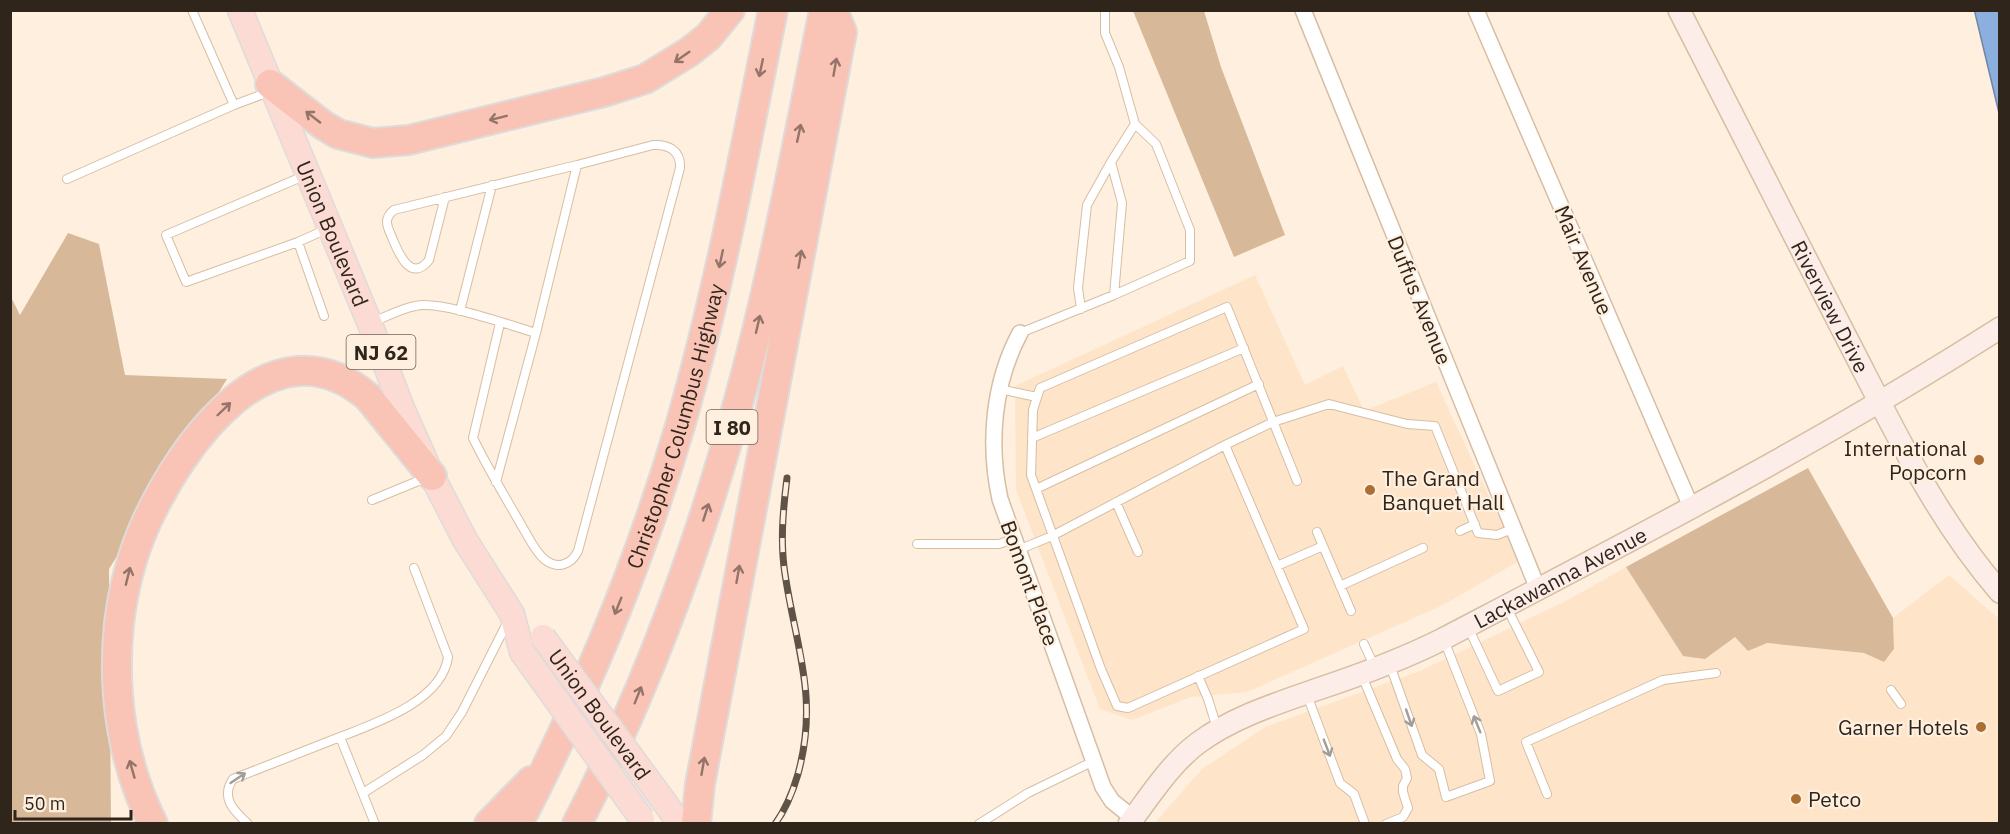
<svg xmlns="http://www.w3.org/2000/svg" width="2010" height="834" viewBox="0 0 2010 834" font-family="'IBM Plex Sans',sans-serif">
	<rect width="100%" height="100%" fill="#ffefde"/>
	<path fill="#fee4c9" d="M1255,275l50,110 38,-19 21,45 72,-29 83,179 -76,44 -196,87 -56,5 -59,23 -32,-11 -84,-219 -1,-104z
		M1626,567l57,89 52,-19 13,14 19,-8 97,10 20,9 10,-13 -1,-31 56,-43 50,44v204l-845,1 48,-55 63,-42 155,-56 148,-71z"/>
	<path fill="#d7b99a" d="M1133,11h71l17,56 64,168 -51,22z
		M68,233l31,11 26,131 102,4 -118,190 2,254h-100l-1,-528 10,20z
		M1808,468l85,150 1,31 -10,13 -20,-9 -97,-10 -19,8 -13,-14 -30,22 -22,-3 -57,-89z"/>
	<path fill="#8cafdd" stroke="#7086a3" stroke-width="1.5" d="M1975,11h24v102l-24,-100z"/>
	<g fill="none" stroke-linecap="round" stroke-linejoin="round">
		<g stroke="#d7bea3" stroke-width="10">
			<path id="lane" d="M234,105l35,-13
				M1111,162l11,41 -8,92
				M306,175l-140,60 20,47 112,-40 29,-13
				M67,179l167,-74 -42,-95
				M445,197l-16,63c-18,23 -30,-6 -36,-20 -2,-6 -6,-12 -6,-18 0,-6 3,-9 7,-12l183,-45
				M298,242l26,74
				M1081,309l-3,-21 9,-83 24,-43 24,-38
				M460,311l32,-126
				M371,323c14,-6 29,-14 44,-17 25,-6 94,19 121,27l41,-168 76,-20c16,-1 28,6 27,23l-102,383c-7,14 -21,19 -34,8 -9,-8 -15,-21 -21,-31 -17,-30 -35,-59 -50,-90l27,-115
				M1020,333l94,-38 76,-34v-31l-34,-86 -21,-20 -16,-57 -14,-34v-23
				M999,389l38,8
				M1032,438l212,-90
				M1297,481c-23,-58 -47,-116 -70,-174l-187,81 -7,22 -2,65 70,194 16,37 11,2 176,-79 -79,-184 48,-23 56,-18 78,20 28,2 43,107 19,2 15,-6
				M496,482l40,-149
				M1036,489l223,-105
				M372,500l56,-23
				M1116,502l22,50
				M1460,531l15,-7
				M1317,532l34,79
				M917,544h82l15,-5
				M1018,550l34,-14 173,-91
				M1277,566l46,-20
				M1340,586l83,-38
				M1468,627l30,64 41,-19 -33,-66
				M1364,644l11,24
				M1390,665l32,90 17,14 7,28 44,-16 -9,-47 -37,-94
				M1198,676l10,23 9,29
				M1362,676l35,83 8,10 2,9 -4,8v6l5,16 -5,9 -17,7
				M1891,690l10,14
				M1307,695l33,88 14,11 11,30
				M363,793l60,-38 23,-19 16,-24 46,-91
				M1547,794l-21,-52 137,-62 53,-7
				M248,824c-14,-13 -28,-26 -15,-45l107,-42
				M375,824l-35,-87c36,-14 102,-36 108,-80l-34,-89
				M979,824l49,-31 66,-32"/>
		</g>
		<g stroke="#d7bea3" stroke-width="18">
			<path id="street" d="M1303,10l235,579
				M1476,10l216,499
				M1020,333c-27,50 -32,111 -20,166l103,288 9,14 21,17"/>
		</g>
		<g stroke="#d7bea3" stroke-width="24">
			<g id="secondary">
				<path id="s1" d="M1679,10c55,107 109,214 164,321 47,90 90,184 157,261"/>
				<path id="s2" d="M1129,824c21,-28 41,-60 69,-81 35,-26 80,-40 120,-54 42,-14 83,-29 123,-49 189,-99 379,-197 559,-312"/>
			</g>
		</g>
		<g stroke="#dedcdb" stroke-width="27">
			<g id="primary">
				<path id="s3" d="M240,10l130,314 32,84 30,68 33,64 47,74 10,38"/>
				<path d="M665,803l15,21"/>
			</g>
		</g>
		<g stroke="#dedcdb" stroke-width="32">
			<g id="highway">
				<path d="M270,84l53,41 15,9 35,9 36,-3 195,-48 41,-13 44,-27 19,-15 22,-27"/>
				<path d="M153,824c-31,-62 -41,-132 -34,-200 4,-34 13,-70 27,-101 36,-79 126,-208 222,-126l64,79"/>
				<path d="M489,824l42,-43"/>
				<path id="s4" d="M518,824c66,-128 122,-261 162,-398 39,-136 65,-277 93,-416"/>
				<path d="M577,824c70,-136 123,-280 163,-428 35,-127 58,-257 84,-386"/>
				<path d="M696,824l4,-40 142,-752 -9,-22"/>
			</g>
		</g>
		<use href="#lane" stroke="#fff" stroke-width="8"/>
		<use href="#street" stroke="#fff" stroke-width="15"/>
		<use href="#secondary" stroke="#fdede9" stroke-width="21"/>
		<use href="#primary" stroke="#fbdbd3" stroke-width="24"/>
		<use href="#highway" stroke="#f9c3b5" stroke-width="28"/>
		<g stroke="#5f5348" stroke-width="7">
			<path id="rail" d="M775,824c11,-15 18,-33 23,-50 21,-77 -2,-126 -13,-200 -5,-32 -2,-64 2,-96"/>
		</g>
		<use href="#rail" stroke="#ffefde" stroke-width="4.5" stroke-dasharray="14" stroke-linecap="butt"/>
		<g stroke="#dedcdb" stroke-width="27" stroke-linecap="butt">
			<g id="primary-bridge">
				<path id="s5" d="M543,637l122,166"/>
				<path d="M522,652l120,167"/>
			</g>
		</g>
		<use href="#primary-bridge" stroke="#fbdbd3" stroke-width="24"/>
	</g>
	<defs><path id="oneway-shaft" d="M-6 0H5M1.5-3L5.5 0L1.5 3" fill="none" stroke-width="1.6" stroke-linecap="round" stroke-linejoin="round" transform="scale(1.5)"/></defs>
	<g stroke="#947468">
		<use href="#oneway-shaft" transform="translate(682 57) rotate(145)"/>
		<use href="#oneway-shaft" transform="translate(835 67) rotate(-80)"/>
		<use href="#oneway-shaft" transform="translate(761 68) rotate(102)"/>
		<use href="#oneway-shaft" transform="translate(313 117) rotate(-142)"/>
		<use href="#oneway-shaft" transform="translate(498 118) rotate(166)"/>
		<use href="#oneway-shaft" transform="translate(799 133) rotate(-78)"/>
		<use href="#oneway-shaft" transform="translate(721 259) rotate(102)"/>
		<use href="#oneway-shaft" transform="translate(800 259) rotate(-80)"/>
		<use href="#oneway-shaft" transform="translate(758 324) rotate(-77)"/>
		<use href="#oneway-shaft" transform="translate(224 409) rotate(-44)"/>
		<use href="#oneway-shaft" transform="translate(706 512) rotate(-72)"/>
		<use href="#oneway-shaft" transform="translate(738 574) rotate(-80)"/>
		<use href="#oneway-shaft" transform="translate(128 576) rotate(-76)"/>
		<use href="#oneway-shaft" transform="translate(618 606) rotate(112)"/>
		<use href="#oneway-shaft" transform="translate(638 695) rotate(-68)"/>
		<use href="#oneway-shaft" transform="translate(703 766) rotate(-80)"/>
		<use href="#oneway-shaft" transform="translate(132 769) rotate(-106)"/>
	</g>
	<g stroke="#a19d98">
		<use href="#oneway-shaft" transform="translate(1409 718) rotate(71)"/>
		<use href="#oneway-shaft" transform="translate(1477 724) rotate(-112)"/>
		<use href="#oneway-shaft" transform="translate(1327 748) rotate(69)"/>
		<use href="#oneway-shaft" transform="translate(238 778) rotate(-34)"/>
	</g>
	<g fill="#ac6f33" stroke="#ffefde" stroke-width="2">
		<circle cx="1979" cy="460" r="6"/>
		<circle cx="1370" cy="490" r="6"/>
		<circle cx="1981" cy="727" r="6"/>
		<circle cx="1796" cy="799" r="6"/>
	</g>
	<g text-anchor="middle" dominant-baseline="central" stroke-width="4.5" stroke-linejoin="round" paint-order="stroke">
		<g fill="#ffefde" stroke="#6d6256" stroke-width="1.5">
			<rect x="346.5" y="335" width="69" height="34" rx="4.5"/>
			<rect x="706.5" y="410" width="51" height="34" rx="4.5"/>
		</g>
		<g font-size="20" font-weight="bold" fill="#2f251b">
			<text x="381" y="352">NJ 62</text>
			<text x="732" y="427">I 80</text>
		</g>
		<g font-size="21" fill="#2f251b" stroke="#ffefde">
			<text stroke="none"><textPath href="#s3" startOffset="242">Union Boulevard</textPath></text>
			<text transform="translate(1584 260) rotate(67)">Mair Avenue</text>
			<text transform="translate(1420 300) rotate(68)">Duffus Avenue</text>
			<text stroke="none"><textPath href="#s1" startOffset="333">Riverview Drive</textPath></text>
			<text stroke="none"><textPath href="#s4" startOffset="429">Christopher Columbus Highway</textPath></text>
			<text stroke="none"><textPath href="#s2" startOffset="506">Lackawanna Avenue</textPath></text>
			<text transform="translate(1030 583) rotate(70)">Bomont Place</text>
			<text stroke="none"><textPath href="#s5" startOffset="96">Union Boulevard</textPath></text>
		</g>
		<g font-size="21" fill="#2f251b" stroke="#ffefde" text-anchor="end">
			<text x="1967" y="448">International<tspan x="1967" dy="24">Popcorn</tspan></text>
			<text x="1382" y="478" text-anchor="start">The Grand<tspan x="1382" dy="24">Banquet Hall</tspan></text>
			<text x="1969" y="727">Garner Hotels</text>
			<text x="1808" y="799" text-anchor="start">Petco</text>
		</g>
	</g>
	<rect width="2010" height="834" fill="none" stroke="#2f251b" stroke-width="24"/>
	<path d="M15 810v9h116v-9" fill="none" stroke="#2f251b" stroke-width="3"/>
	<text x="24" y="810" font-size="18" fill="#2f251b" stroke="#ffefde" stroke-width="4.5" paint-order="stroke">50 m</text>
</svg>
